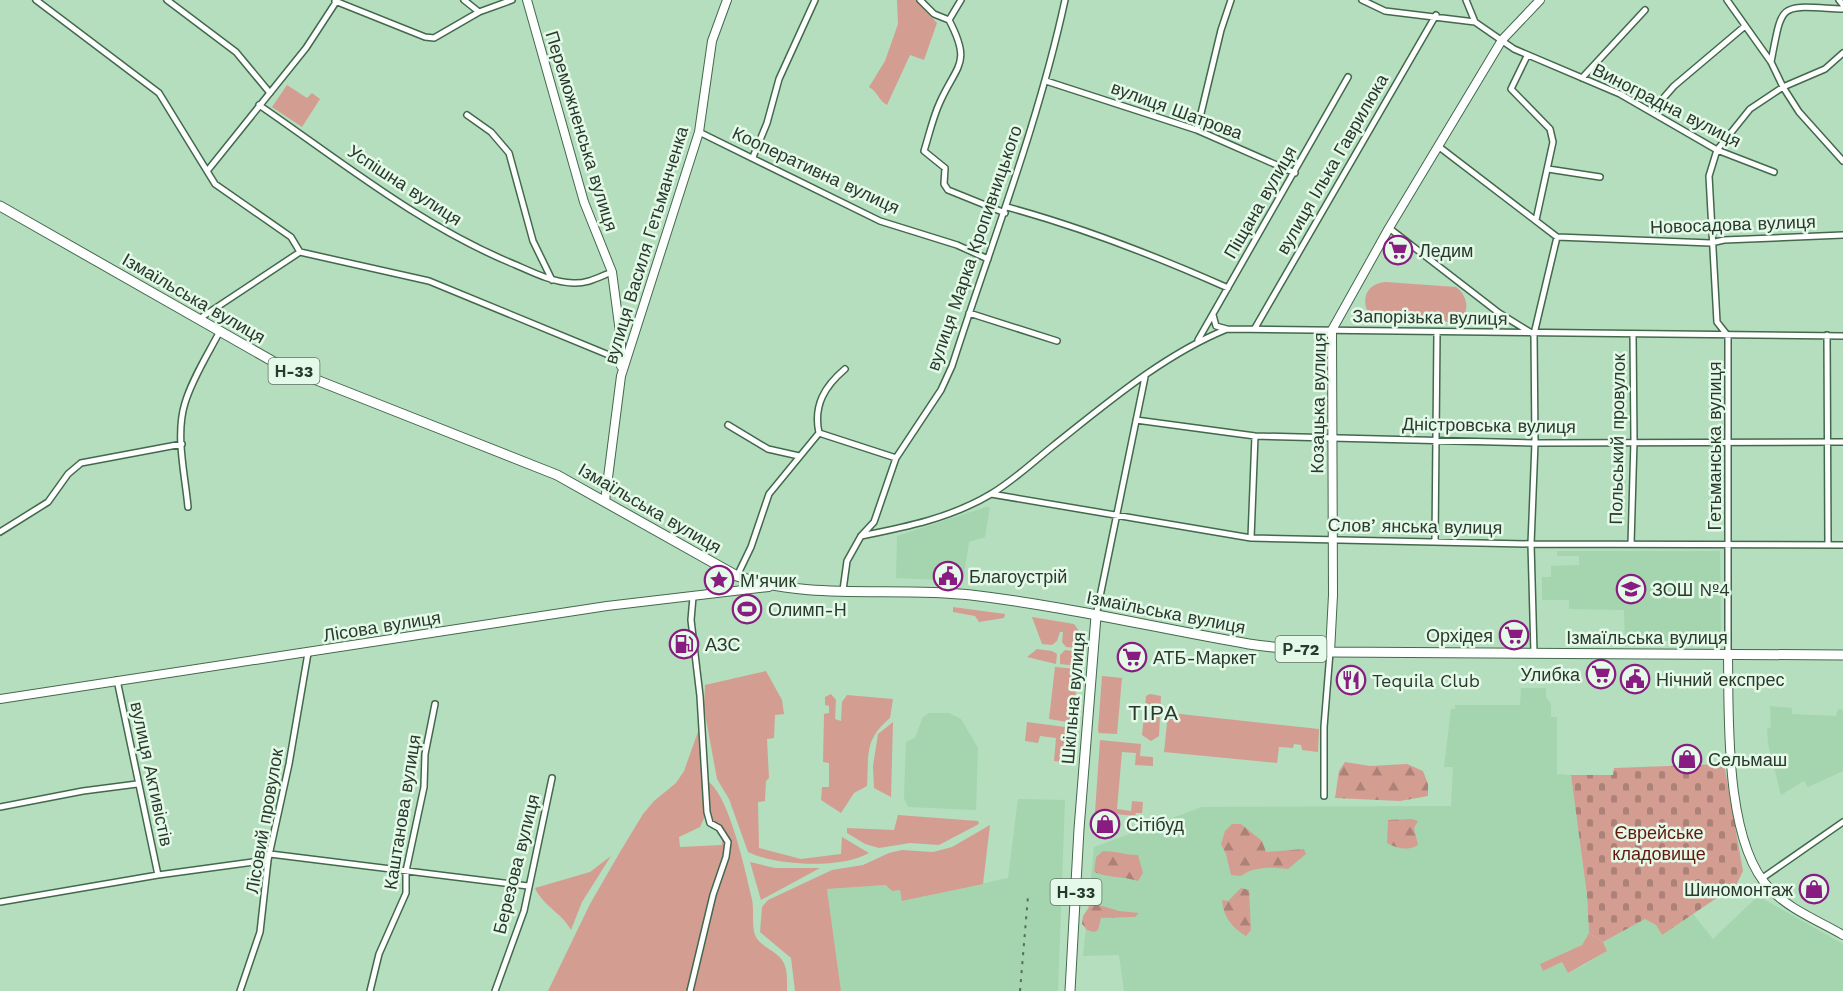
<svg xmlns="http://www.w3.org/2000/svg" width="1843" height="991" viewBox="0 0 1843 991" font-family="'Work Sans',sans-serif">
	<defs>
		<pattern id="forest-firs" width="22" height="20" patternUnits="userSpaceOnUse" patternTransform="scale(1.5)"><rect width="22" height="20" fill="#d49d92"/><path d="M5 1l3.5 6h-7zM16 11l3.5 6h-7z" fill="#ac8178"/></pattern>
		<pattern id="cemetery-stones" width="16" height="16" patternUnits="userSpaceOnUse" patternTransform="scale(1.5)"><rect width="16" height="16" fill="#d49d92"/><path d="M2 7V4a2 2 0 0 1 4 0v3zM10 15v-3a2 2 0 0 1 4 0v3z" fill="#ac8178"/></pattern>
	</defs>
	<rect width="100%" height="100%" fill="#b4debd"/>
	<path fill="#a4d5af" d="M986,507h4l-5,30 -16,5 -6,39 -67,-3 1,-42z
		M1557,551h163l1,90h-96l-1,-31 -55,-1v-9h-27v-23h9v-11l28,-1v-9h-22z
		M1521,688h25v9l5,7v13h6v57l14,1 16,120 2,38 -7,12 -42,19 3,7 19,-9 6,11 16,-8 23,-14 -4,-9 42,-23 11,6 6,10 31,-21 20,25 45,-43 85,48v47h-719l-5,-36 -36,1 11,-109 108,-40 249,-1 2,-39h-9l7,-58h4v-4h65z
		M1770,706l22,2v6l44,2 2,-7 5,1v61l-35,16 -4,-6 -23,14 -13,-51 -1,-15 4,-2z
		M929,713h20l12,6 17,29 -2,62 -68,-3 -4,-9 2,-56 9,-4 8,-21z
		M1018,799l47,1 -7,191h-217l-14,-102 59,-4 14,5 3,11 105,-23z"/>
	<path fill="#d49d92" d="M897,0h18l22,23 -13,37 -14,-5 -23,50c-9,-5 -9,-13 -18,-18l16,-26 13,-37z
		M287,85l20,13 5,-5 8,6 -18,28 -30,-20z
		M1386,282l70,5c14,10 15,31 -4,35l-73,-2 -12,-10c-6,-15 3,-27 19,-28z
		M710,571h7l15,11 -1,3 -5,3h-11l-7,-8z
		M953,607l52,7 -1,4 -25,4 -4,-6 -22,-4z
		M1032,617l42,7 5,7 1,17 -14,-1 -4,-5 1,-10h-3l-3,9 -5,4 -10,-1z
		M1037,649l15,2 5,3 -1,10 -29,-7z
		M1065,650l14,2 -1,14 -18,-2v-9z
		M1055,667l23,2 -5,54 -24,-4z
		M766,671l16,29 2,14 -9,1 -1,23 -7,1 2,39 -3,3 -1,20 -7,1 1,46 42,11 40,-5 1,-17 27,16c-27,16 -93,13 -121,-1l-19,-53 -12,-20 -13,-71 1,-23z
		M1102,676l20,2 -5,56 -18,-1 -1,-3z
		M831,694l5,6 -1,19 6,2 1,-19 5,-7 46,4 -3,19c-26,22 -21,36 -23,68l-13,7 -13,20 -20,-13 1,-13h7v-24l-6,-1 1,-48 5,-1v-7l-4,-1v-8z
		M1150,694l11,2 -2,40 -8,5 -9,-6 4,-39z
		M1171,713l148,16 -1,23 -16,-2 -1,-5 -7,-1 -1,4 -14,-1 -2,16 -113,-11 4,-38z
		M893,722l-2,75 -17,-9 -1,-22 5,-32z
		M1027,722l46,6 -3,35 -16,-2 2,-23 -16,-2 -2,7 -13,-2z
		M699,729l6,87 -5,11 -21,10 1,10 42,-2v-10l-13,-23 -2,-31c22,12 39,93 45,118 2,11 0,22 2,32 2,15 21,18 28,29 6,8 5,21 5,31h-239l42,-87 30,-52 23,-38 11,-13 22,-18 8,-12z
		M1100,740l41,4 -1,12 13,1v9l-18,-1 1,-12 -14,-1 -5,57 14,2 1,-10 11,1 -1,11h-6l-1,3 -40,-4z
		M898,815l80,6 1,3 -40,21 -29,-2 -31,5 -14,-4 -18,-11v-5l47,2z
		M990,825l-7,59 -81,17 -2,-11 -8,1 -6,-6 -59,4 14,102h-46l-4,-33 -31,-26 2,-25 6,-7 64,-30 31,-5 26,-12 13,-3 31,2 19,-5z
		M611,856l-29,46 -11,28c-9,-17 -28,-24 -36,-42l55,-16z
		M750,862l25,6h45l-59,32z
		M1589,933l14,9 4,9 -39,22 -6,-11 -19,9 -3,-7 42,-19z"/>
	<path fill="url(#forest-firs)" d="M1345,762l25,4 37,-2 16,7 5,13v12l-28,5 -65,-3 4,-27z
		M1411,819l7,2 -4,7 4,17c-10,6 -21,4 -31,-2l1,-23z
		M1232,824h9l21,17 4,11 38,-3 2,5 -18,15c-15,-2 -34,-3 -47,7l-10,-1 -5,-21 -5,-10 4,-13z
		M1103,851c13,0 22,4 35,4l5,18 -5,8c-16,-5 -29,-3 -44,-9l2,-15z
		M1241,888l8,2 2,40 -5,6c-14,-8 -23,-20 -24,-36l6,1z
		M1092,903l27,8 20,2 -4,4 -34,1 -3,12 -4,2 -7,-2 -5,-6 1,-8z"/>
	<path fill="url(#cemetery-stones)" d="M1724,764l19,107 -7,14 -74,50 -6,-10 -11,-6 -42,23 -14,-9 -2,-38 -16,-120h42l1,-7z"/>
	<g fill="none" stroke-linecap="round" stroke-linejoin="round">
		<g stroke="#43694c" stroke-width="8">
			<path id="street" d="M36,0l123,93 56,91 76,53 9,15 129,29 192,79
				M167,0l69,52 34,41
				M464,0l15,12 33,-12
				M920,0l14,14 15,6
				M961,0l-12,20c23,44 8,44 -9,82 -7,15 -11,33 -16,49l21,17 -1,16 4,6 57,23
				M1362,0l23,11 90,11
				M1466,0l9,22 39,27 106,45 97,56 57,22
				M1727,0l44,62 12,25 16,25 44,49
				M1839,0l4,5
				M335,1l90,36 9,1 45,-26
				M1527,56l-16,33 39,40 3,13 -17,78
				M1771,62c12,-62 7,-56 72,-53
				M1582,78l63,-68
				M1046,81l151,49 98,43
				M259,105c83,57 163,122 257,160 18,8 36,17 57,18 14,1 26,-6 39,-11
				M1652,111l22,-25 71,-60
				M467,115l24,17 18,21 24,88 19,39
				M1197,130l24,-100 10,-30
				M699,132l181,89 77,24 31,14
				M1438,146l119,91 154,6 13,-3 119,-5
				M753,157l14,-34 12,-44 36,-79
				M1548,169l52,8
				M208,170l98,-122 30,-46
				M1007,207c77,21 149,49 221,81
				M1389,228l110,85 34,21
				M969,313l88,28
				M1213,315l3,11 11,3
				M199,319l101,-67
				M1255,328l181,-313
				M1827,335l1,210
				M1198,340l150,-263
				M1136,420l119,16 280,7 308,-1
				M728,425l40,24 31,7
				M819,433c-6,-28 6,-47 26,-64
				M991,494l260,44 280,6 312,1
				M188,507c-3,-33 -13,-72 -3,-104 7,-24 23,-49 35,-72
				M0,532l48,-30 20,-28 13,-11 101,-19
				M861,536c45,-9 90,-18 130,-42 22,-13 42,-32 62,-48 53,-42 110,-91 174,-117l616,7
				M1251,538l4,-102
				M1435,542l2,-209
				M1631,544l3,-103 -1,-107
				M737,576l14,-29 18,-53 50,-61 77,25
				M843,590l4,-29 14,-25 13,-14 22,-64 45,-68 11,-24c39,-122 86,-241 113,-366
				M1096,616l49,-239
				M1534,653l-3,-109 4,-101 -1,-109 23,-97
				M1728,654v-318l-11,-14 -8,-146 8,-26 33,-41 33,-22 42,-18 18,-16
				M117,680l41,195
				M1324,796v-69l6,-75
				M0,807l83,-16 54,-7
				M270,854l258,32
				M1761,879l82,-57
				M0,902l158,-27 110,-15
				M240,991l20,-59 8,-72 21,-96 19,-111
				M370,991l9,-37 27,-61v-22l18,-84 1,-33 10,-50
				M495,991l29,-80 28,-133
				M690,991l23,-96 13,-38 2,-15 -9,-14 -9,-5 -3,-11 -7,-116 -9,-76 2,-23"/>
		</g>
		<g stroke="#43694c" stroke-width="10">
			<path id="secondary" d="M527,0l57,202 28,70 9,68v26
				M605,501l16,-125 78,-244 13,-91 15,-41
				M1330,652l3,-57 -1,-265 57,-102 113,-188 38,-40
				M1728,654c1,62 -4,188 42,235 19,20 49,32 73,46
				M0,699l607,-93 162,-19"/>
		</g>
		<g stroke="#43694c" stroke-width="11">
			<path id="primary" d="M0,206l281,160 276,109 180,101c74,25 157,10 234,19 94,11 185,33 278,49 27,4 54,6 81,8l513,3
				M1070,991l9,-162 17,-213"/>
		</g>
		<use href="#street" stroke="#fff" stroke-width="5"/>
		<use href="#secondary" stroke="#fff" stroke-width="8"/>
		<use href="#primary" stroke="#fff" stroke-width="9"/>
		<path stroke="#566f5b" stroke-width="2" stroke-dasharray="3 6" stroke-linecap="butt" d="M1020,991l8,-95"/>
	</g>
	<defs>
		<g id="supermarket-ring" transform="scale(1.5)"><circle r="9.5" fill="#e4f9e8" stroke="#891c81" stroke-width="1.5"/><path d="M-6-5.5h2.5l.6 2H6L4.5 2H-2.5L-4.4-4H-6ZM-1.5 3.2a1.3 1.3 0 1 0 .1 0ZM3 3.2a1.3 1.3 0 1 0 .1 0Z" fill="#891c81"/></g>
		<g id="civic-ring" transform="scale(1.5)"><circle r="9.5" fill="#e4f9e8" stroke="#891c81" stroke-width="1.5"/><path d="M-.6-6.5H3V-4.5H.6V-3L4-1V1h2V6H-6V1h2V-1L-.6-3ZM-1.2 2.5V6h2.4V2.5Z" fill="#891c81"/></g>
		<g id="sight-ring" transform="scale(1.5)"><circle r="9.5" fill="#e4f9e8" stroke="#891c81" stroke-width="1.5"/><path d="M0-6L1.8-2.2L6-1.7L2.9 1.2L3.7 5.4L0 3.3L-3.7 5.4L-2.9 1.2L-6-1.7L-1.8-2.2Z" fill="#891c81"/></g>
		<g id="school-ring" transform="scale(1.5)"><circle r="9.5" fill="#e4f9e8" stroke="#891c81" stroke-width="1.5"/><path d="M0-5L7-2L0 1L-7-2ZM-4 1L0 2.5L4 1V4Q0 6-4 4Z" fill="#891c81"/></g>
		<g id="stadium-ring" transform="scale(1.5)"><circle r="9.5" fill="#e4f9e8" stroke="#891c81" stroke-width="1.5"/><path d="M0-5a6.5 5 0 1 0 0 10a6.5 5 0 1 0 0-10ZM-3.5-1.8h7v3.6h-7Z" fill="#891c81"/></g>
		<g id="fuel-ring" transform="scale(1.5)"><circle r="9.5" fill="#e4f9e8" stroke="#891c81" stroke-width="1.5"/><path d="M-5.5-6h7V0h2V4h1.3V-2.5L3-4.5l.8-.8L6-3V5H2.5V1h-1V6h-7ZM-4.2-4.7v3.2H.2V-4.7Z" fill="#891c81"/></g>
		<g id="restaurant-ring" transform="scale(1.5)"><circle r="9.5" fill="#e4f9e8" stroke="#891c81" stroke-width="1.5"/><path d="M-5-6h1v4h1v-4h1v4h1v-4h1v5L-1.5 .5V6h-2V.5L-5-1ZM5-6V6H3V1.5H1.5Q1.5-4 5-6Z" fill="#891c81"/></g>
		<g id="shop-ring" transform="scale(1.5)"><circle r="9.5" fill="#e4f9e8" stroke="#891c81" stroke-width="1.5"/><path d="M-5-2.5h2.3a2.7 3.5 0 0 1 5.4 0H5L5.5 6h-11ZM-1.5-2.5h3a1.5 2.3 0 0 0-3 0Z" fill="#891c81"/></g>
	</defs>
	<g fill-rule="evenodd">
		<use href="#supermarket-ring" x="1398" y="250"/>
		<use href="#civic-ring" x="948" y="576"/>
		<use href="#sight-ring" x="719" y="580"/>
		<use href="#school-ring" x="1631" y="589"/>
		<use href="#stadium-ring" x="747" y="609"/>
		<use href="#supermarket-ring" x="1514" y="635"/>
		<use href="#fuel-ring" x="684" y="644"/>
		<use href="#supermarket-ring" x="1132" y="657"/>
		<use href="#supermarket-ring" x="1601" y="674"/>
		<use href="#civic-ring" x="1635" y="679"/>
		<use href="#restaurant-ring" x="1351" y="680"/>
		<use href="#shop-ring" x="1687" y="759"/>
		<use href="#shop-ring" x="1105" y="824"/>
		<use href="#shop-ring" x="1814" y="889"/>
	</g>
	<g text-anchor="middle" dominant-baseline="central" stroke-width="5" stroke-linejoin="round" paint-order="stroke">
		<g fill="#e4f9e8" stroke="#617365" stroke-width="1.5">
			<rect x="268.5" y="358" width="51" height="26" rx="4.5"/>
			<rect x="1275.5" y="636" width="51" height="26" rx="4.5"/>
			<rect x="1050.5" y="879" width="51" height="26" rx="4.5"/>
		</g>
		<g font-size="16" font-weight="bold" fill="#293a2d">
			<text x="294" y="371">Н-33</text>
			<text x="1301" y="649">Р-72</text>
			<text x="1076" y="892">Н-33</text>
		</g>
		<g font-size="18" fill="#293a2d" stroke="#e4f9e8">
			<text transform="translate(1667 105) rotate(27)">Виноградна вулиця</text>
			<text transform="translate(1177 110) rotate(20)">вулиця Шатрова</text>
			<text transform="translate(582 131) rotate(73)">Переможненська вулиця</text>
			<text transform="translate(1332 164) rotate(-60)">вулиця Ілька Гаврилюка</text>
			<text transform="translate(816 170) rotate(25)">Кооперативна вулиця</text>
			<text transform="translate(405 185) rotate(33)">Успішна вулиця</text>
			<text transform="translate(1260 202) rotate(-60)">Піщана вулиця</text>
			<text transform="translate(1733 224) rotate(-2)">Новосадова вулиця</text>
			<text transform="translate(646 245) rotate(-73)">вулиця Василя Гетьманченка</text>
			<text transform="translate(974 248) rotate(-71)">вулиця Марка Кропивницького</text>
			<text transform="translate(194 298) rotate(30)">Ізмаїльська вулиця</text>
			<text transform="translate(1430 317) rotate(1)">Запорізька вулиця</text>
			<text transform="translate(1318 403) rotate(-89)">Козацька вулиця</text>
			<text transform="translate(1489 425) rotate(1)">Дністровська вулиця</text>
			<text transform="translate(1617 439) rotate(-89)">Польський провулок</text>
			<text transform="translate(1714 446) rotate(-90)">Гетьманська вулиця</text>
			<text transform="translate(650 508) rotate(30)">Ізмаїльська вулиця</text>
			<text transform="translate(1415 526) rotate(1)">Словʼянська вулиця</text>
			<text transform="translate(1166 612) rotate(11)">Ізмаїльська вулиця</text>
			<text transform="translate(382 626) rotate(-9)">Лісова вулиця</text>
			<text x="1647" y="637">Ізмаїльська вулиця</text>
			<text transform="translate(1073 698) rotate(-85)">Шкільна вулиця</text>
			<text transform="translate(152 774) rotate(78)">вулиця Активістів</text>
			<text transform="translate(402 812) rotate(-81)">Каштанова вулиця</text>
			<text transform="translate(264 821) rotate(-80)">Лісовий провулок</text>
			<text transform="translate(516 864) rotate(-76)">Березова вулиця</text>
		</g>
		<g font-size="18" fill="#293a2d" stroke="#e4f9e8" text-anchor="start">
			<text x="1419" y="250">Ледим</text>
			<text x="969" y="576">Благоустрій</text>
			<text x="740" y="580">М'ячик</text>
			<text x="1652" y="589">ЗОШ №4</text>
			<text x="768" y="609">Олимп-Н</text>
			<text x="1493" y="635" text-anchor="end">Орхідея</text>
			<text x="705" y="644">АЗС</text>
			<text x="1153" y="657">АТБ-Маркет</text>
			<text x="1580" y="674" text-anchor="end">Улибка</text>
			<text x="1656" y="679">Нічний експрес</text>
			<text x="1372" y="680">Tequila Club</text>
			<text x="1708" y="759">Сельмаш</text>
			<text x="1126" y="824">Сітібуд</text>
			<text x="1793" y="889" text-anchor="end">Шиномонтаж</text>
		</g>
		<g font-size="18" fill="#64180c" stroke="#e4f9e8">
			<text x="1659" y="832">Єврейське<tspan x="1659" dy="21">кладовище</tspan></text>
		</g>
		<g font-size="21" letter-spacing="1.5" fill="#293a2d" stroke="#e4f9e8">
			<text x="1154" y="712">ТІРА</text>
		</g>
	</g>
</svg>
